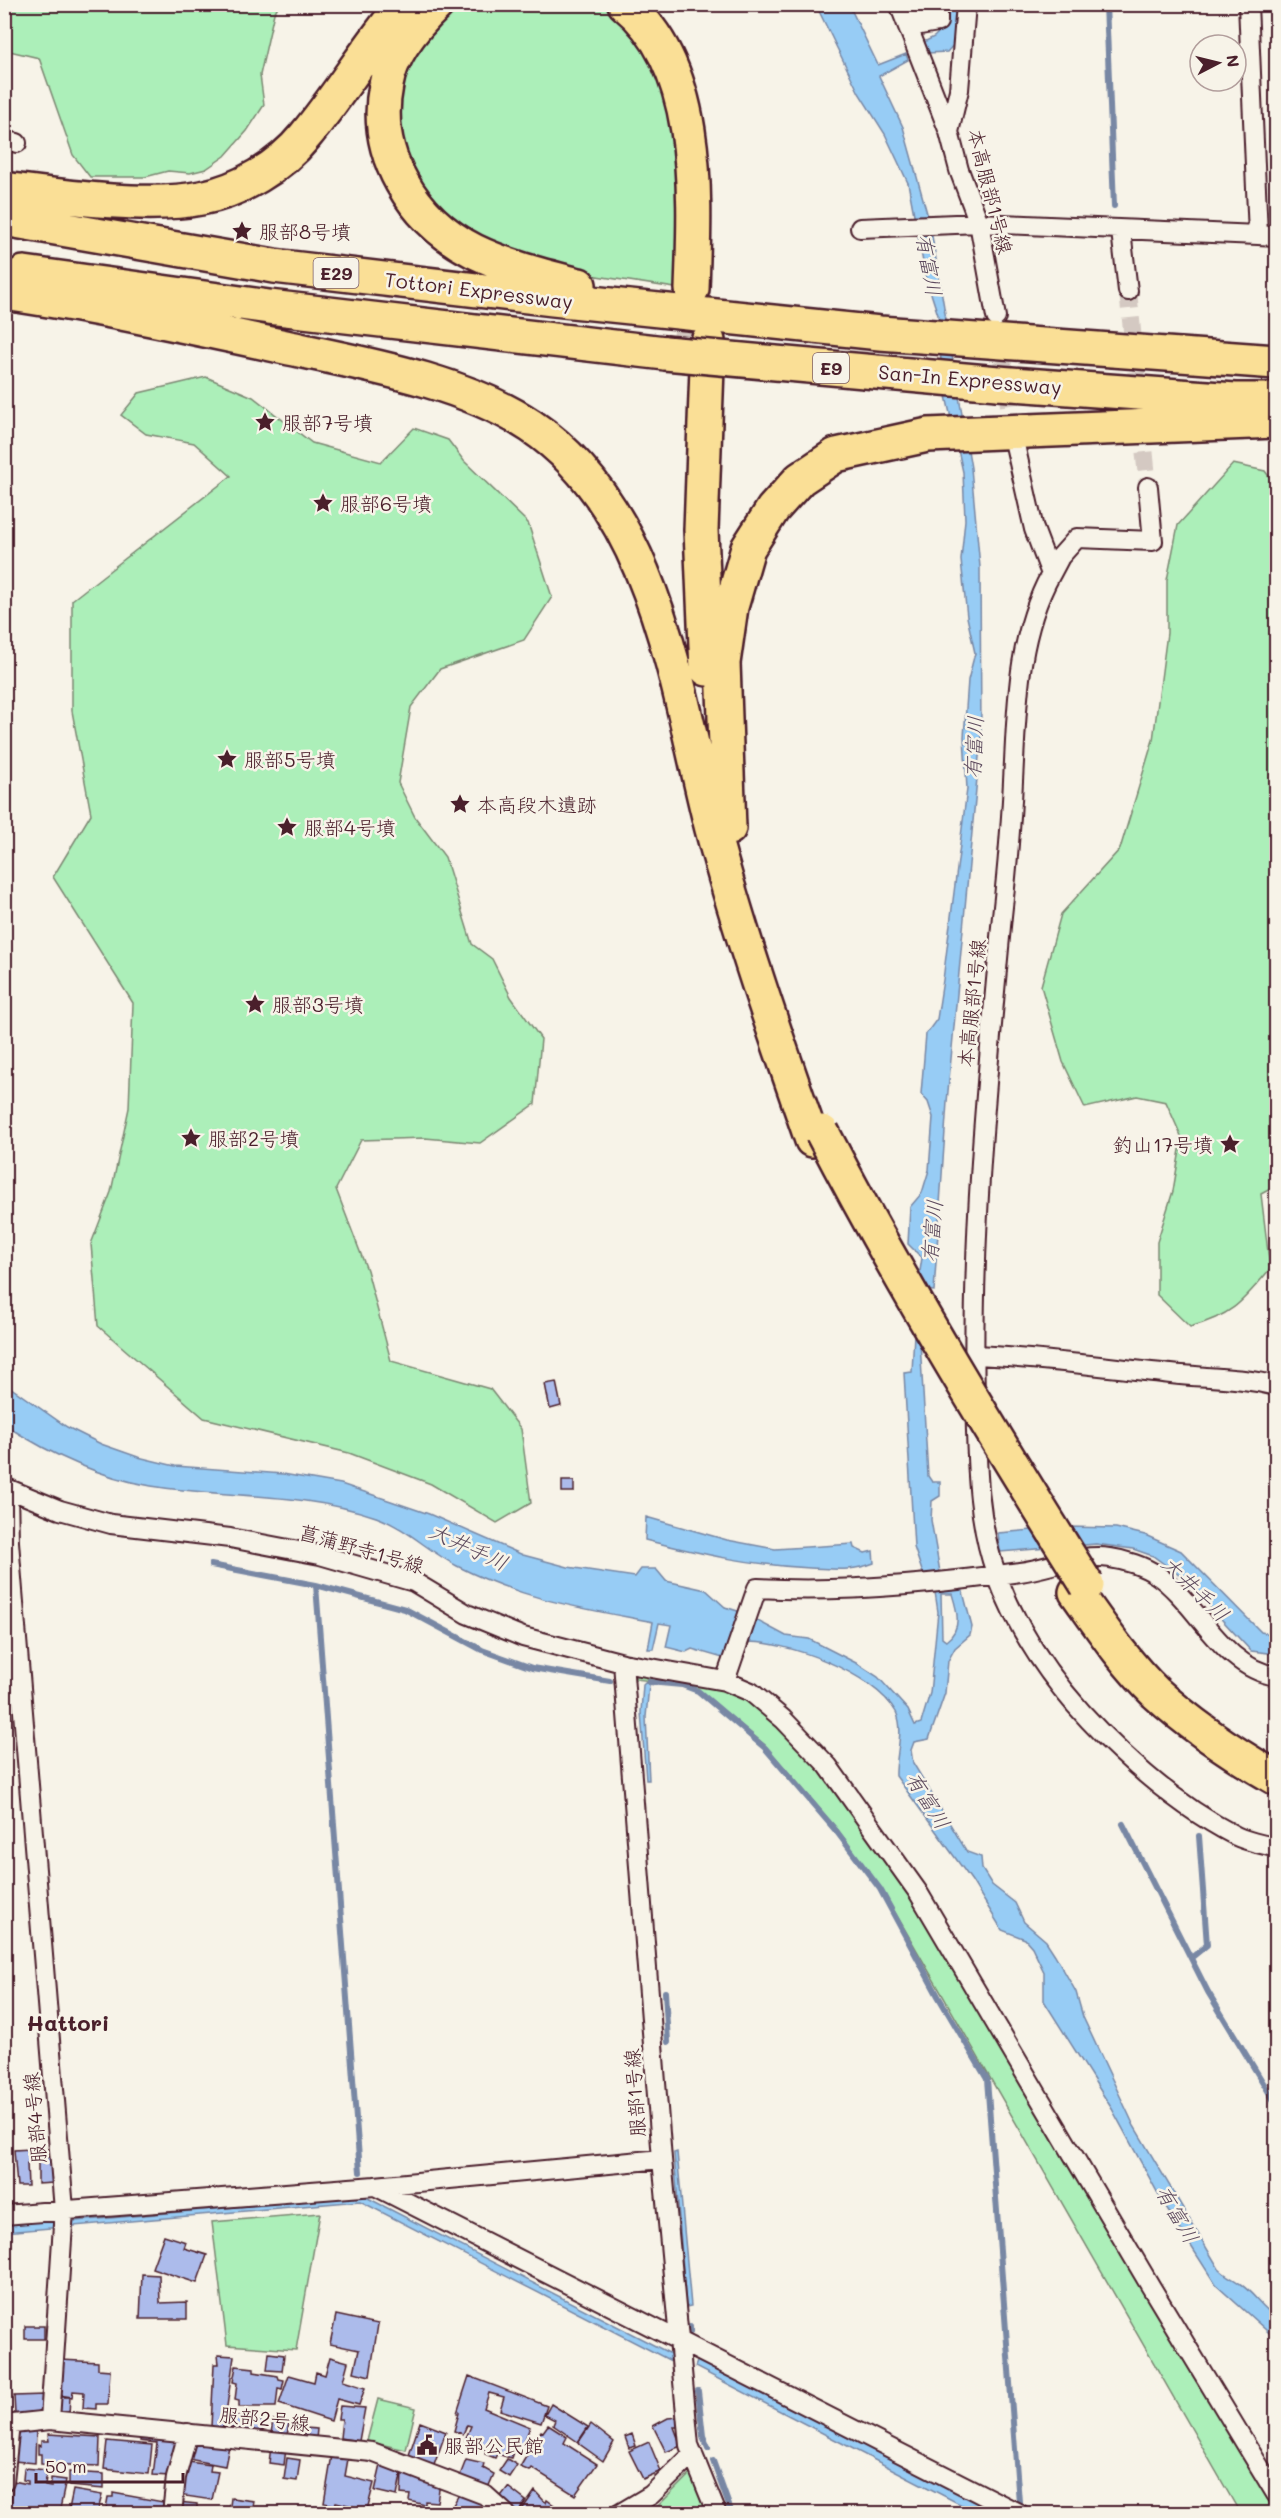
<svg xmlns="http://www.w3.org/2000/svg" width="1281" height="2518" viewBox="0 0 1281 2518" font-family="Mali,'Klee One',sans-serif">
	<rect width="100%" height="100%" fill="#f7f3e8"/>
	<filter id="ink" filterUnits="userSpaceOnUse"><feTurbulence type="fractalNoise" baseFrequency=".0167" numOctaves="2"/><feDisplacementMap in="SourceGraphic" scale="12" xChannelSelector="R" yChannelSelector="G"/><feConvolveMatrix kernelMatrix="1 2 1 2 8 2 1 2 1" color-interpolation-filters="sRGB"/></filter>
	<g filter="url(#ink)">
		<path fill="#acefb9" stroke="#7b8772" stroke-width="1.5" d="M5,4l274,1 -5,8 -14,62 4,30 -17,26 -22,25 -19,13 -16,4 -22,-2 -23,6h-55l-17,-22 -34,-97 -34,-8z
			M460,5h144l29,25 21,35 19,42 9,182 -92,-14 -66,-18 -54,-23 -48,-40 -17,-33 -8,-59 15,-52 38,-40z
			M206,377l47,20 59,46 69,19 33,-34 34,12 16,21 64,62 24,74 -28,43 -84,29 -29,38 -13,76 17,34 30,40 27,87 20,15 19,38 30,42 -6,65 -55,39 -55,-5 -64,2 -25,49 31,81 24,91 99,28 31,40 10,74 -34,20 -66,-39 -82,-31 -145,-35 -106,-92 -7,-82 20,-52 18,-84 4,-105 -80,-126 38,-63 -19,-103v-111l159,-124 -37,-33 -48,-9 -25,-19 18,-22z
			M1233,464l32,7 11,15v700l-15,8 9,75c-28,33 -37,46 -80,58l-33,-32v-53l16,-51 9,-53 -16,-36 -29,-6 -52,12 -22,-46 -22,-76 20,-72 59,-65 33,-109 14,-107v-53l11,-55z
			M638,1673l99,18 64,53 75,95 400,665v9h-36l-359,-625 -43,-58 -73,-85 -66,-55 -17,-6 -48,-5z
			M320,2213l-24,137 -69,-5 -15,-123z
			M378,2399l38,9 -10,42 -39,-9z
			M694,2470l18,43h-61z"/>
		<path fill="#97ccf5" stroke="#7887a4" stroke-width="1.5" fill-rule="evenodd" d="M816,5h33l29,60 28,-11 2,6 -29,16 24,51 27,97 41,244 9,99 1,168 -34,367 -13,189 -8,-1 -6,52 8,134 4,6h8v14l-8,5 -1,19 9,52 22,16 10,39 -2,8 -15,13 -7,13 -3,32 -16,46 -15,3 -3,8 2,13 54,89 14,5 1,12 10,16 23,18 9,19 22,19 9,14 21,37 7,25 51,109 85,143c7,7 13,9 20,14 14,9 23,25 37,34v22l-60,-54 -55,-86 -49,-90 -68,-108v-29l-12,-25 -7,-8 -23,-9 -30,-49 -76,-105c-1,-19 9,-46 0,-64 -22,-39 -110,-72 -153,-70l-17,17 -34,-10 -6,3 -20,-5 5,-22 -12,-2 -6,26h-5l5,-27c-72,-14 -129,-22 -196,-56 -29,-15 -50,-38 -81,-49 -73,-25 -151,-19 -225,-31 -52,-9 -103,-33 -146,-61l-1,-42 63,44 34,17 37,13 37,9 108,8 58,10 88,30 94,41 45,12 67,10 6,-8h15l10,12 40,9 19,17 16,5 45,24 23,3 49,25 20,13 30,33 7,15 6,-2 9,-30 8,-81 -3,-20 -13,-21 -8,-24 -10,-174 8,-1 4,-76 6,-38 -14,-14 2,-37 12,-14 7,-23 4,-53 -5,-15 -7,-8 5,-60 11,-15 6,-39 24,-191 -3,-52 4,-57 7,-27 -8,-36 -6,-57 4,-40 -2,-48 -21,-94 -4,-63 -12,-37 -18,-95 -23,-49 -26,-41zM941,1594h11c5,16 11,35 -6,47l-4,-3z
			M943,5h17l-4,37 -9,10 -20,1 -3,-11 10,-5 10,-10z
			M646,1517l81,23 48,9 78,-5 1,4 11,5 8,-2 1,12c-23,9 -40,6 -64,5 -60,-3 -108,-14 -165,-28z
			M1067,1527l49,1 29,7 36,16 80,81 15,3v19l-25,-3 -68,-73 -30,-22 -20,-7 -37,-5 -96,8 -2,-19z
			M646,1682l3,3 -3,32 3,63h-3l-5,-68 2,-27z
			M677,2152l14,154 -5,1 -12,-154z
			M364,2196l307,158v7l-311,-160 -355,31v-10l51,-4 19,3z
			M698,2359l299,154h-20l-282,-146z"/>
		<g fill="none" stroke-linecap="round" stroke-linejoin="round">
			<path stroke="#7887a4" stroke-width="6" d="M1106,4l8,202
				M211,1565l105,20 89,24 77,41 50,18 78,13
				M316,1585l44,587
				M649,1682l33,3 16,6 67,57 72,84 43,57 58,107 49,83 32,423
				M1123,1824l85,168 68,112
				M1191,1958l16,-13 -8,-109
				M665,1992l3,50
				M690,2327v5
				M698,2391l5,45 5,12
				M713,2461l18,50"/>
		</g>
		<path fill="#acbbeb" stroke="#4a1f2b" stroke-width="1.5" d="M556,1382l5,24 -11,3 -5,-25z
			M562,1481h12v11h-12z
			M31,2149l1,13 -5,1 1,23h-11l-3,-36z
			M51,2157l2,26 -15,1v-26z
			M164,2235l22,7 -2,6 23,7 -10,28 -45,-15z
			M142,2274l17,1 1,28 27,-1v17h-47z
			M336,2315l42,9 -8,52 -16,-4 5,-22 -29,-6z
			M25,2326h19v13h-19z
			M269,2353l15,2 -2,16 -15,-1z
			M218,2355l16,1 -10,72 -13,-1 3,-63h5z
			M330,2357l18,5 -5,19 22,7 -6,17 -22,-6 -6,22 -52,-17 10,-29 25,7 2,-10 9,3z
			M61,2360l37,2v7l12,1 -2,34h-12v5l-13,-1 1,-16 -11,-1 -1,6 -13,-2z
			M236,2366l18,2v4l24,4 1,3 5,1 -2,9 -4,-1 -2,19h-37v-6l-4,-1 2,-17 -4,-1z
			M469,2376l78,30 -6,17 -41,-13 4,-13 -15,-4 -5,15 46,19 -8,21 -7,-2 -4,12 -14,-4 -2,4 -10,-4 2,-3 -5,-4 -17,-7 6,-14 -4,-1 -4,9 -9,-3 5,-18h-2z
			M43,2395l1,18 -29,1 -1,-18z
			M58,2397h12l-1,17 -11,-1z
			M551,2404l37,23 -10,15 -25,-17 2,-5 -10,-5z
			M340,2406l25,2 -6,33 -19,-3 2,-19h-4z
			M233,2416l22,1v3l9,1 -2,12 -32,-3z
			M678,2417l1,10h-5l7,19 -15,6 -13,-26 15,-8z
			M273,2420l16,2 -2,14 -16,-2z
			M420,2422l26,10 -12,33 -26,-7z
			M591,2424l23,18 -11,19 -25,-18z
			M548,2425l19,12 -3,6 33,21 -22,31 -43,-27 -2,3 -10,-4 21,-36 2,1z
			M20,2428l16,1 -1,34 -21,-2v-26h5z
			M304,2428l13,1 -1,10 -12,-2z
			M141,2433l37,5 -8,38 -17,-1 4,-32 -17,-2z
			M48,2434l52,3 -1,29 -58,-2v-10h-3v-9l3,1v-5h8z
			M632,2434l4,12 -7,2 -4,-11z
			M192,2440l37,6 -4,20 -37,-7z
			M107,2441l45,4 -3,29 -45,-5z
			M649,2442l12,29 -18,8 -14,-28z
			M271,2446l15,2 -2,17 -15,-2z
			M332,2455l16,4 -3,17 29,7 -7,27 -31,-8 -1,3 -11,-2z
			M287,2458l13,2 -3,21 -13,-2z
			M507,2459l10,6 -8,12 -10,-6z
			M466,2460l18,4 -1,4 11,6 -7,16 -28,-12z
			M188,2462l23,3 -1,6 8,1 -6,28 -33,-5z
			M381,2465l21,5 -5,26 -22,-5z
			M24,2468l23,2 -2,16 6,1v-9l15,2 -7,34h-49l3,-33 15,3v-3l-5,-1z
			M69,2472l35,2v15l-35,-3z
			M402,2473l38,10 -3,19 -12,-1v4l-16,-4 1,-6 -9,-1z
			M508,2487l18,14 -9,13 -19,-14z
			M73,2490l29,5 -5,19h-29z
			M461,2491l32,18 -3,5h-24l-13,-9z
			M535,2491l11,12 1,-3 15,11 -2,3h-41z
			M113,2493l56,10 -1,11h-63l3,-17h5z
			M231,2498l23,3 -2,13h-23z
			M178,2502l19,2v10h-19z"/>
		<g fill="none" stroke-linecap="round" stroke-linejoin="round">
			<path stroke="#d4c9c2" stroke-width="18" stroke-dasharray="18 9" stroke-linecap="butt" d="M1128,291l20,196
				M998,334l16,103"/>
			<path stroke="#d4c9c2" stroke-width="33" stroke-dasharray="33 16" stroke-linecap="butt" d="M690,340l2,-51"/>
			<g stroke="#4a1f2b" stroke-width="22">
				<path id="minor" d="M899,4l50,128
					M919,4l2,21
					M966,4l-7,86 -10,42 10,38 20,53 17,94
					M1248,4l10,231 18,1
					M908,27l30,-5v-18
					M4,140l13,3
					M860,228l119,-5 279,12
					M1121,231l7,60
					M1015,445l19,84 17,45c-35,64 -34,136 -38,207 -2,45 -6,90 -11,135 -15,160 -31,320 -27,482 2,59 1,119 21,175 25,69 72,130 125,179 33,31 74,63 115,84 12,6 27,8 40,12
					M1051,574l9,-17 17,-19 76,3 -5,-54
					M974,1355c67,3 132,12 197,19 36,4 71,3 105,12
					M4,1487l56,23 51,14 119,14 90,17 94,27 53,32 56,23 100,26 102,18 32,-93c85,5 179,-4 263,-16 30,-4 61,-19 90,-14 15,2 34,8 47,17 41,28 65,93 119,101
					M8,1490l1,52 55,668 -14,210
					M623,1663l39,496 27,286 28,69
					M725,1681l26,11 32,27 45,47 90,126 233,395 125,207
					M375,2186l287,-27
					M4,2215l371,-29 645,328
					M4,2425l46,-5 322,32 113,43 21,19
					M4,2481l6,-57
					M172,2514l4,-37 12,-44
					M619,2514l32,-19 42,-41"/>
			</g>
			<g stroke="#4a1f2b" stroke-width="38">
				<path id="motorway" d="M437,4c-23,22 -46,49 -51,81 -14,69 27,135 88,166 33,16 70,25 105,34
					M625,4c78,62 70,196 67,285
					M4,189c55,7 143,20 197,9 38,-7 79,-31 104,-62 35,-42 63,-90 99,-132
					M4,219l270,47 279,33 327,34 396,29
					M24,273l245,34 396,46
					M4,293c95,14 188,34 281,54 80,17 178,34 246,79 127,85 146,268 181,403 28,105 64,208 100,311
					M998,383l237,17h41
					M707,669l-6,-139 7,-189
					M729,828l-6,-165 8,-56 17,-59 25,-39 27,-30 36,-24 92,-20 348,-14
					M1076,1592c25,35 49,71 80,101 36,33 78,61 120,85"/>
			</g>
			<use href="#minor" stroke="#f7f3e8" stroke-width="18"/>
			<use href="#motorway" stroke="#fadf96" stroke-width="33"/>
			<g stroke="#4a1f2b" stroke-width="38" stroke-linecap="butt">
				<path id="motorway-bridge" d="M665,353l333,30
					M822,1132c81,156 172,304 265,453"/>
			</g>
			<use href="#motorway-bridge" stroke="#fadf96" stroke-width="33"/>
		</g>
	</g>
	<defs>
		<g id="sight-bare" transform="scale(1.62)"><path d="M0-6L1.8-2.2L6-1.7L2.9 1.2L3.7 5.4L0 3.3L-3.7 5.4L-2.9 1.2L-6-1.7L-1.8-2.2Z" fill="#4a1f2b" stroke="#f7f3e8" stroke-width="2.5" paint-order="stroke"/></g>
		<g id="civic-bare" transform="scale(1.62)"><path d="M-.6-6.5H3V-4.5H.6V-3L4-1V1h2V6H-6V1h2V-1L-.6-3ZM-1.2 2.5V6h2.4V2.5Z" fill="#4a1f2b" stroke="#f7f3e8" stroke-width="2.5" paint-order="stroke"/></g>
	</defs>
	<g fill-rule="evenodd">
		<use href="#sight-bare" x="242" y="231"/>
		<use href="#sight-bare" x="265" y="422"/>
		<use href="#sight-bare" x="323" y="503"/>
		<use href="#sight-bare" x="227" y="759"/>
		<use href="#sight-bare" x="460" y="804"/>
		<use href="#sight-bare" x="287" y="827"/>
		<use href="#sight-bare" x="255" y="1004"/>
		<use href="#sight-bare" x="191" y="1138"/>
		<use href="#sight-bare" x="1230" y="1144"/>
		<use href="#civic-bare" x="427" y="2445"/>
	</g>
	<g text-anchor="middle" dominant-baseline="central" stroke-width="5" stroke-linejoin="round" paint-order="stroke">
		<g fill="#f7f3e8" stroke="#7e5f64" stroke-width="1.5">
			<rect x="313.5" y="258" width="45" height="30" rx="4.5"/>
			<rect x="813" y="353" width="36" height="30" rx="4.5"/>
		</g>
		<g font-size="18" font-weight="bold" fill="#4a1f2b">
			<text x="336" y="273">E29</text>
			<text x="831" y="368">E9</text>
		</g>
		<g font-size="20" fill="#4a1f2b" stroke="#f7f3e8">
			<text transform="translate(991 191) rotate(76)">本高服部1号線</text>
			<text transform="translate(479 290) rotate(7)">Tottori Expressway</text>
			<text transform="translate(970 379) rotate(5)">San-In Expressway</text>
			<text transform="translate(971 1003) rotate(-84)">本高服部1号線</text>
			<text transform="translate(362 1548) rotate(16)">菖蒲野寺1号線</text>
			<text transform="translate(634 2093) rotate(-94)">服部1号線</text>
			<text transform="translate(34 2118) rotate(-95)">服部4号線</text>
			<text transform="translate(265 2418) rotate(6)">服部2号線</text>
		</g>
		<g font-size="20" fill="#4a1f2b" stroke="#f7f3e8" text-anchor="start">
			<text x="259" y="231">服部8号墳</text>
			<text x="282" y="422">服部7号墳</text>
			<text x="340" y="503">服部6号墳</text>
			<text x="244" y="759">服部5号墳</text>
			<text x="477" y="804">本高段木遺跡</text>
			<text x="304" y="827">服部4号墳</text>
			<text x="272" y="1004">服部3号墳</text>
			<text x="208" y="1138">服部2号墳</text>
			<text x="1213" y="1144" text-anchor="end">釣山17号墳</text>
			<text x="444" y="2445">服部公民館</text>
		</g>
		<g font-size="21" font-style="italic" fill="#5d4a5e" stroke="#f7f3e8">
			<text transform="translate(930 265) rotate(80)">有富川</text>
			<text transform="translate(973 747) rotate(-87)">有富川</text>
			<text transform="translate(931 1231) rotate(-85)">有富川</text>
			<text transform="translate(469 1546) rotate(25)">大井手川</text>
			<text transform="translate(1196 1588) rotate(44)">大井手川</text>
			<text transform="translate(929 1800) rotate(58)">有富川</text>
			<text transform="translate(1178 2214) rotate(60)">有富川</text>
		</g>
		<g font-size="22" font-weight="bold" fill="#4a1f2b" stroke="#f7f3e8">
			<text x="68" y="2022">Hattori</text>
		</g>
	</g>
	<rect width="1281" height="2518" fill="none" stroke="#f7f3e8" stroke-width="24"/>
	<rect x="12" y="12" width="1257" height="2494" fill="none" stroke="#4a1f2b" stroke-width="2" filter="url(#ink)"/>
	<g transform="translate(1218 63) rotate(83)"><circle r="28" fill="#f7f3e8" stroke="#b29e9c" stroke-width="1.5"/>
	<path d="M0-4.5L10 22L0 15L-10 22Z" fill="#4a1f2b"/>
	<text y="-9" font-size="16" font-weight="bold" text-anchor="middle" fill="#4a1f2b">N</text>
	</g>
	<path d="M36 2473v9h147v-9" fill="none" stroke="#4a1f2b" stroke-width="3"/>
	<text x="45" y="2473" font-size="18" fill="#4a1f2b" stroke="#f7f3e8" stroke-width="4.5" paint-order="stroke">50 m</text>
</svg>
